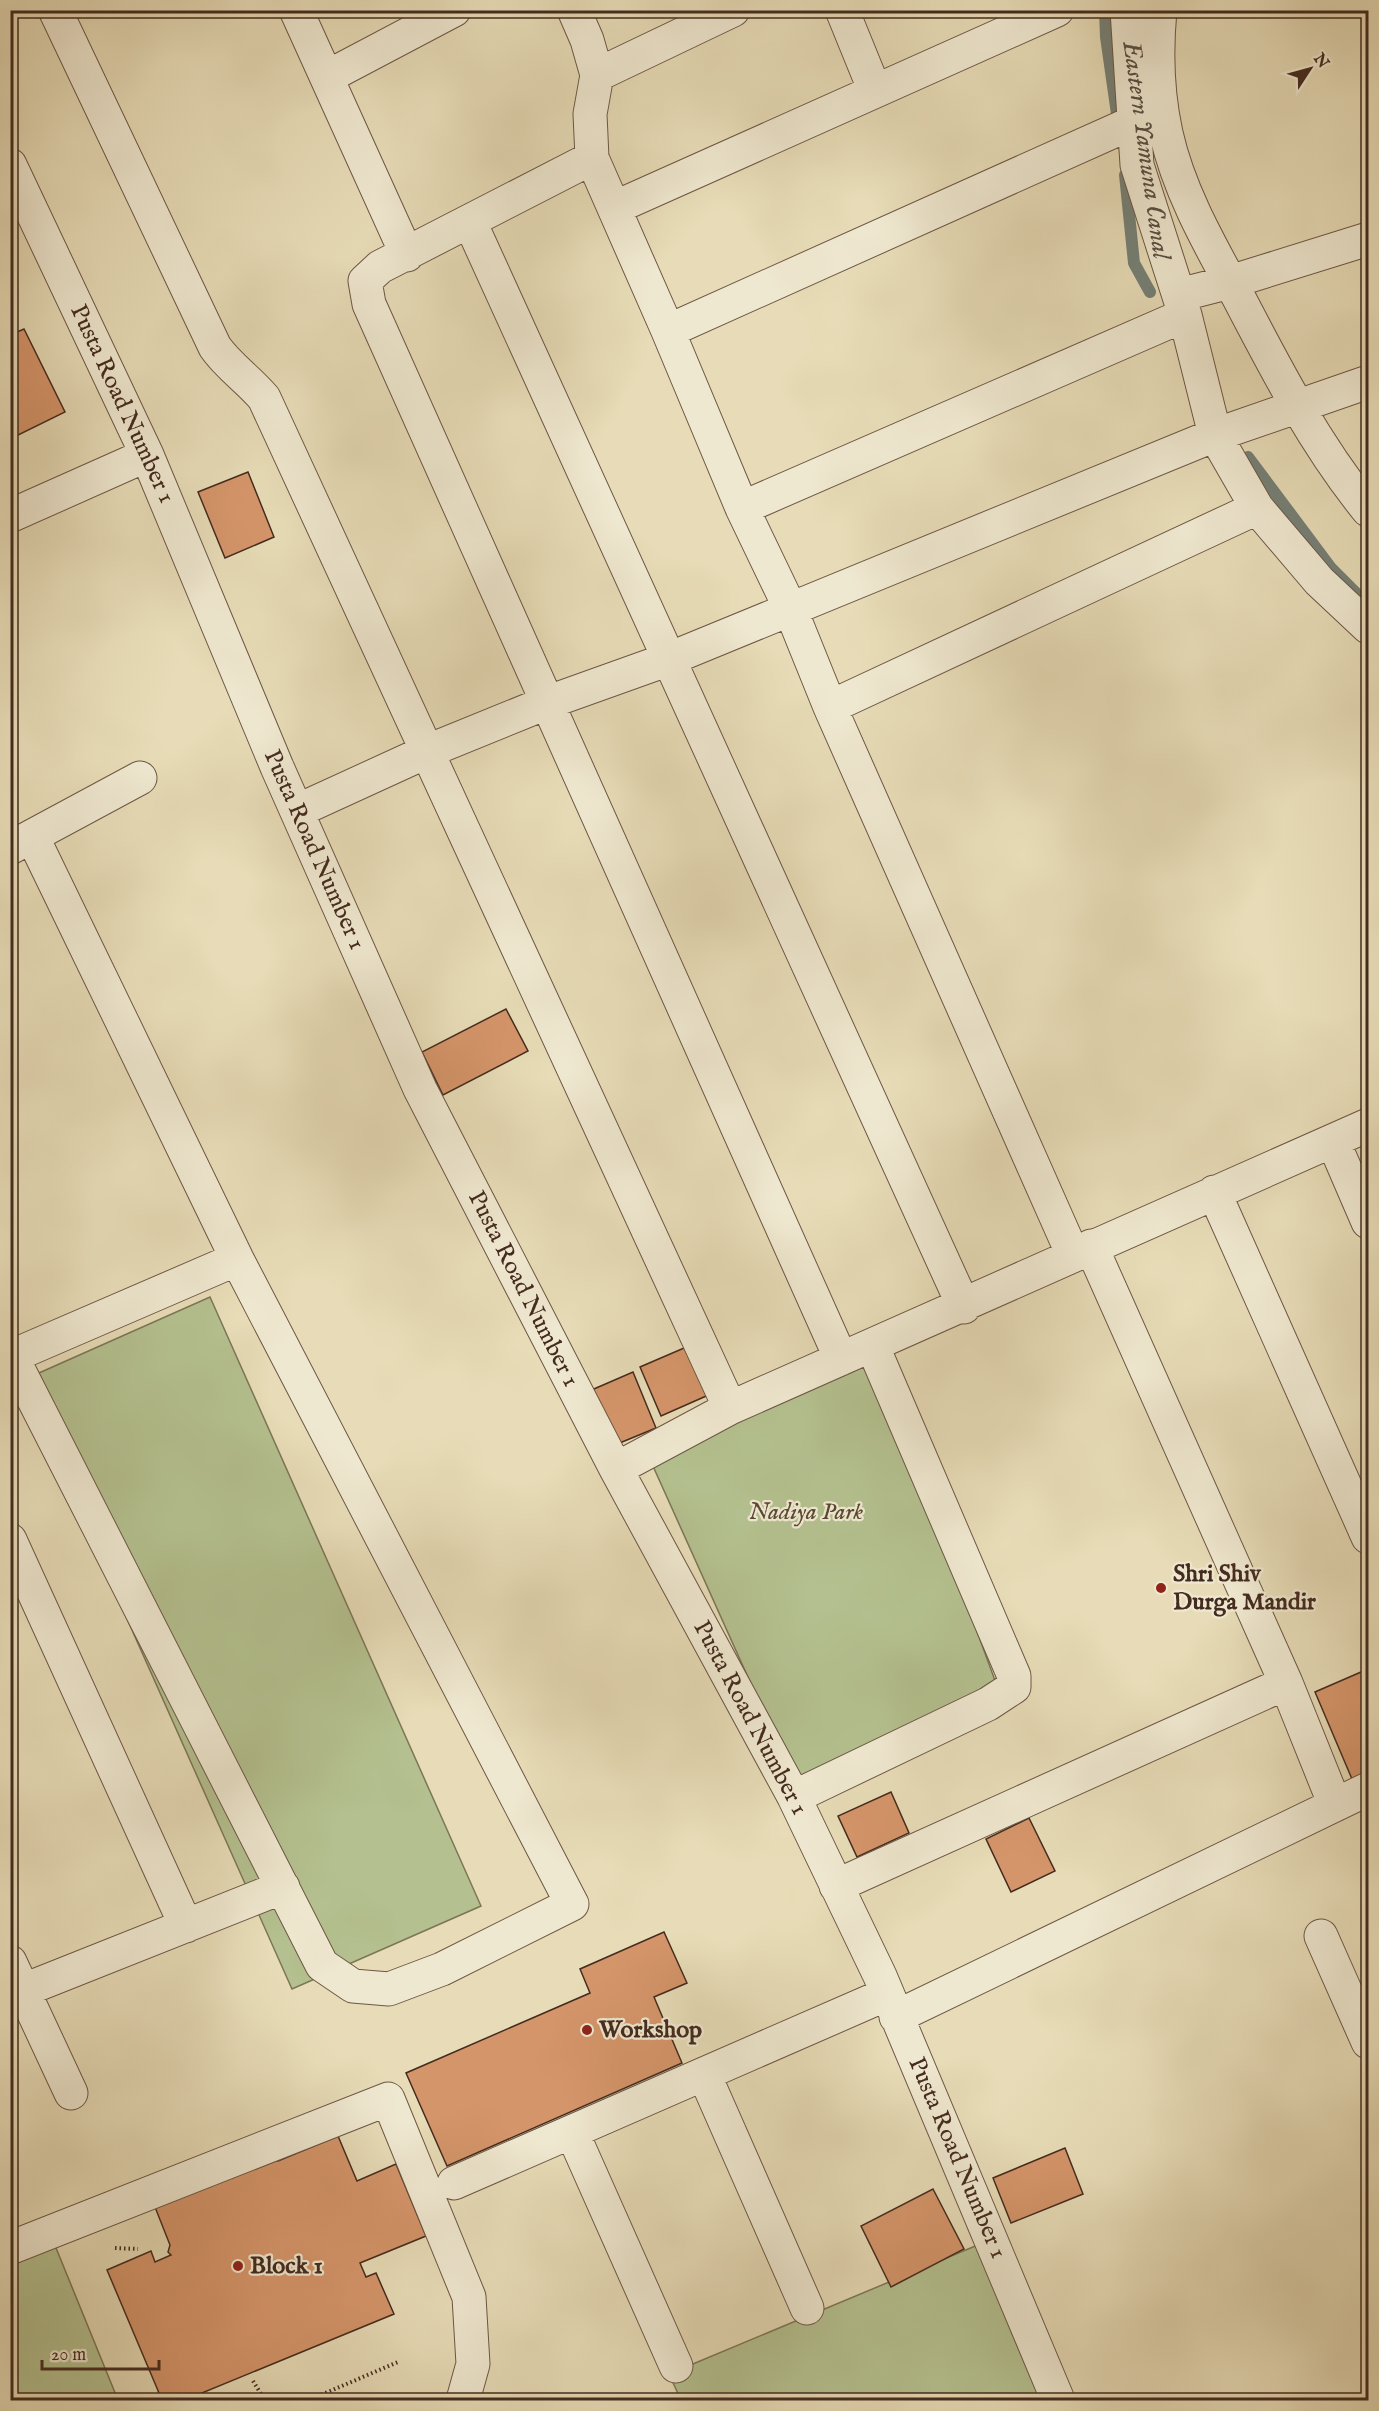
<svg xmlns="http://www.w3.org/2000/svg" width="1379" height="2411" viewBox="0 0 1379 2411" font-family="'IM FELL English',serif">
	<rect width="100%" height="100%" fill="#e7dcb7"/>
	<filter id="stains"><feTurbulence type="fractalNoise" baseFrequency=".00333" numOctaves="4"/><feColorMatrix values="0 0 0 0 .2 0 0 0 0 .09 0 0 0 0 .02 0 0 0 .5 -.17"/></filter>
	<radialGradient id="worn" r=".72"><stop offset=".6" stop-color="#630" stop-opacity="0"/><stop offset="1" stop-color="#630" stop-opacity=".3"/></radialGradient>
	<path fill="#b4c08f" stroke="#7c7657" stroke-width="1.5" d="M210,1297l271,609 -189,83 -271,-608z
		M873,1347l128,350 -205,87 -148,-329z
		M992,2239l63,161h-374l-12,-26z
		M54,2243l64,157h-107v-139z"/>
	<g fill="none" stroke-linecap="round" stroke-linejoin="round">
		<path stroke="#768177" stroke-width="12" d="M1105,10l1,27 13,91
			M1125,175l9,88 16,29
			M1248,457l83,111 37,37"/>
	</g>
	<path fill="#d5956a" stroke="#442b1f" stroke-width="1.5" d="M24,329l41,83 -55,27v-104z
		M248,472l26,65 -49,21 -27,-66z
		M506,1009l22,42 -85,44 -21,-43z
		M691,1345l22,48 -52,23 -21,-49z
		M633,1372l23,56 -46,19 -23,-55z
		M1368,1669v103l-16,7 -37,-87z
		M891,1792l18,41 -52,24 -19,-41z
		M1029,1818l26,53 -44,21 -25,-53z
		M664,1932l23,51 -33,14 28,66 -235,103 -41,-93 184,-80 -10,-24z
		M338,2136l19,45 39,-17 30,72 -66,27 6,14 10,-4 18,41 -209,86h-23l-55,-130 44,-19 4,11 16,-7 -3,-3 2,-7 -17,-43 121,-50 4,9z
		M1065,2148l18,46 -72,29 -18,-45z
		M933,2189l31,60 -73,38 -30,-61z"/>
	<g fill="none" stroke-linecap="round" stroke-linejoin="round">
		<g stroke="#6d5745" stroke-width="35">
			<path id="minor" d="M55,10l160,337c14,20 33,32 49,51l466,1010
				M296,10l111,245
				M574,10l13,30 10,35 -7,39 2,44 76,173 74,177 48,100 40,99 243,548
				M842,10l33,81
				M1127,10l10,155 48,150 30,120 42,73 62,73 49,46
				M1160,10c-4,42 -3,82 6,123 13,59 45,114 74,167 38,73 76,146 128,210
				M597,75l136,-65
				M327,77l127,-67
				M592,158l-212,109 -15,14 4,23 472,1055
				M10,165l137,290 130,312 143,322 196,380 178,328 86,179 178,424
				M614,208l443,-198
				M470,222l494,1085
				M1179,295l51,-13 138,-43
				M668,331l466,-209
				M742,508l443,-193
				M10,516l137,-61
				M830,707l427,-199
				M297,811l131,-60 118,-48 123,-44 546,-224 153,-53
				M10,848l130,-70
				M1333,1141l35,81
				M1214,1192l154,345
				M1091,1246l195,437 49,122
				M10,1353l312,612 31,21 36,3 53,-20 130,-65 -335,-645 -205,-423
				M10,1357l227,-98
				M616,1469l114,-61 638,-283
				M10,1540l176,386
				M794,1797l194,-93 26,-17v-11l-141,-329
				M836,1886l450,-203
				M1321,1936l47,106
				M10,1962l61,131
				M24,1990l259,-103
				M896,2017l472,-228
				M704,2074l103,234
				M572,2132l104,234
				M454,2183l433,-189
				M10,2248l378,-149 81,198 4,67 -10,36"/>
		</g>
		<path stroke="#442b1f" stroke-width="4" stroke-dasharray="1.5 3" stroke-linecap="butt" d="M115,2248l23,1
			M253,2381l8,13 10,6
			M309,2400l89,-38"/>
		<use href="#minor" stroke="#efe8d0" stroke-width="33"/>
	</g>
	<g fill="#8f2418" stroke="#efe8d0" stroke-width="2">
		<circle cx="1161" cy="1588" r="6"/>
		<circle cx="587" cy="2030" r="6"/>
		<circle cx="238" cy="2266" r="6"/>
	</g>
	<g text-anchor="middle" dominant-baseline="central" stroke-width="4.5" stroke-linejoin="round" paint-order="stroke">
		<g font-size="24" fill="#442b1f" stroke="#efe8d0">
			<text transform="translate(122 404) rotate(65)">Pusta Road Number 1</text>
			<text transform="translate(314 850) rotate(66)">Pusta Road Number 1</text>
			<text transform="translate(523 1289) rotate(63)">Pusta Road Number 1</text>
			<text transform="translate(750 1718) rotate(62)">Pusta Road Number 1</text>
			<text transform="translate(957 2158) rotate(67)">Pusta Road Number 1</text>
		</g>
		<g font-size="24" font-style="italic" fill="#5a4935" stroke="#efe8d0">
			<text x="806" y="1512">Nadiya Park</text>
		</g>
		<g font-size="24" font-weight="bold" fill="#442b1f" stroke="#efe8d0" text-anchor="start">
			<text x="1173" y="1574">Shri Shiv<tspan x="1173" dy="28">Durga Mandir</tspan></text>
			<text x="599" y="2030">Workshop</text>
			<text x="250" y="2266">Block 1</text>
		</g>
		<g font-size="26" font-style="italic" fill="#594f44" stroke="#efe8d0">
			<text transform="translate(1146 150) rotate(82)">Eastern Yamuna Canal</text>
		</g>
	</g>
	<rect width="1379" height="2411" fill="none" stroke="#e7dcb7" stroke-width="36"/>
	<rect x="12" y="12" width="1355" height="2387" fill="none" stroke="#442b1f" stroke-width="3"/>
	<rect x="18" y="18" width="1343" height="2375" fill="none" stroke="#442b1f" stroke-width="1.5"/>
	<g transform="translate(1310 69) rotate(54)" stroke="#efe8d0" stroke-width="4.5" paint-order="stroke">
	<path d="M0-4.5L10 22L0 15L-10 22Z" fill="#442b1f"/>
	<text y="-9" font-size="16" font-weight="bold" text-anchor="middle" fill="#442b1f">N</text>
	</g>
	<path d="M42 2360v9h117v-9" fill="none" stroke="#442b1f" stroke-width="3"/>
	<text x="51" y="2360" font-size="18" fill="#442b1f" stroke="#efe8d0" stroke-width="4.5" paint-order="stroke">20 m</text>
	<rect width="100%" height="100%" filter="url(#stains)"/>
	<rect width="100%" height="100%" fill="url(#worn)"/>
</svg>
